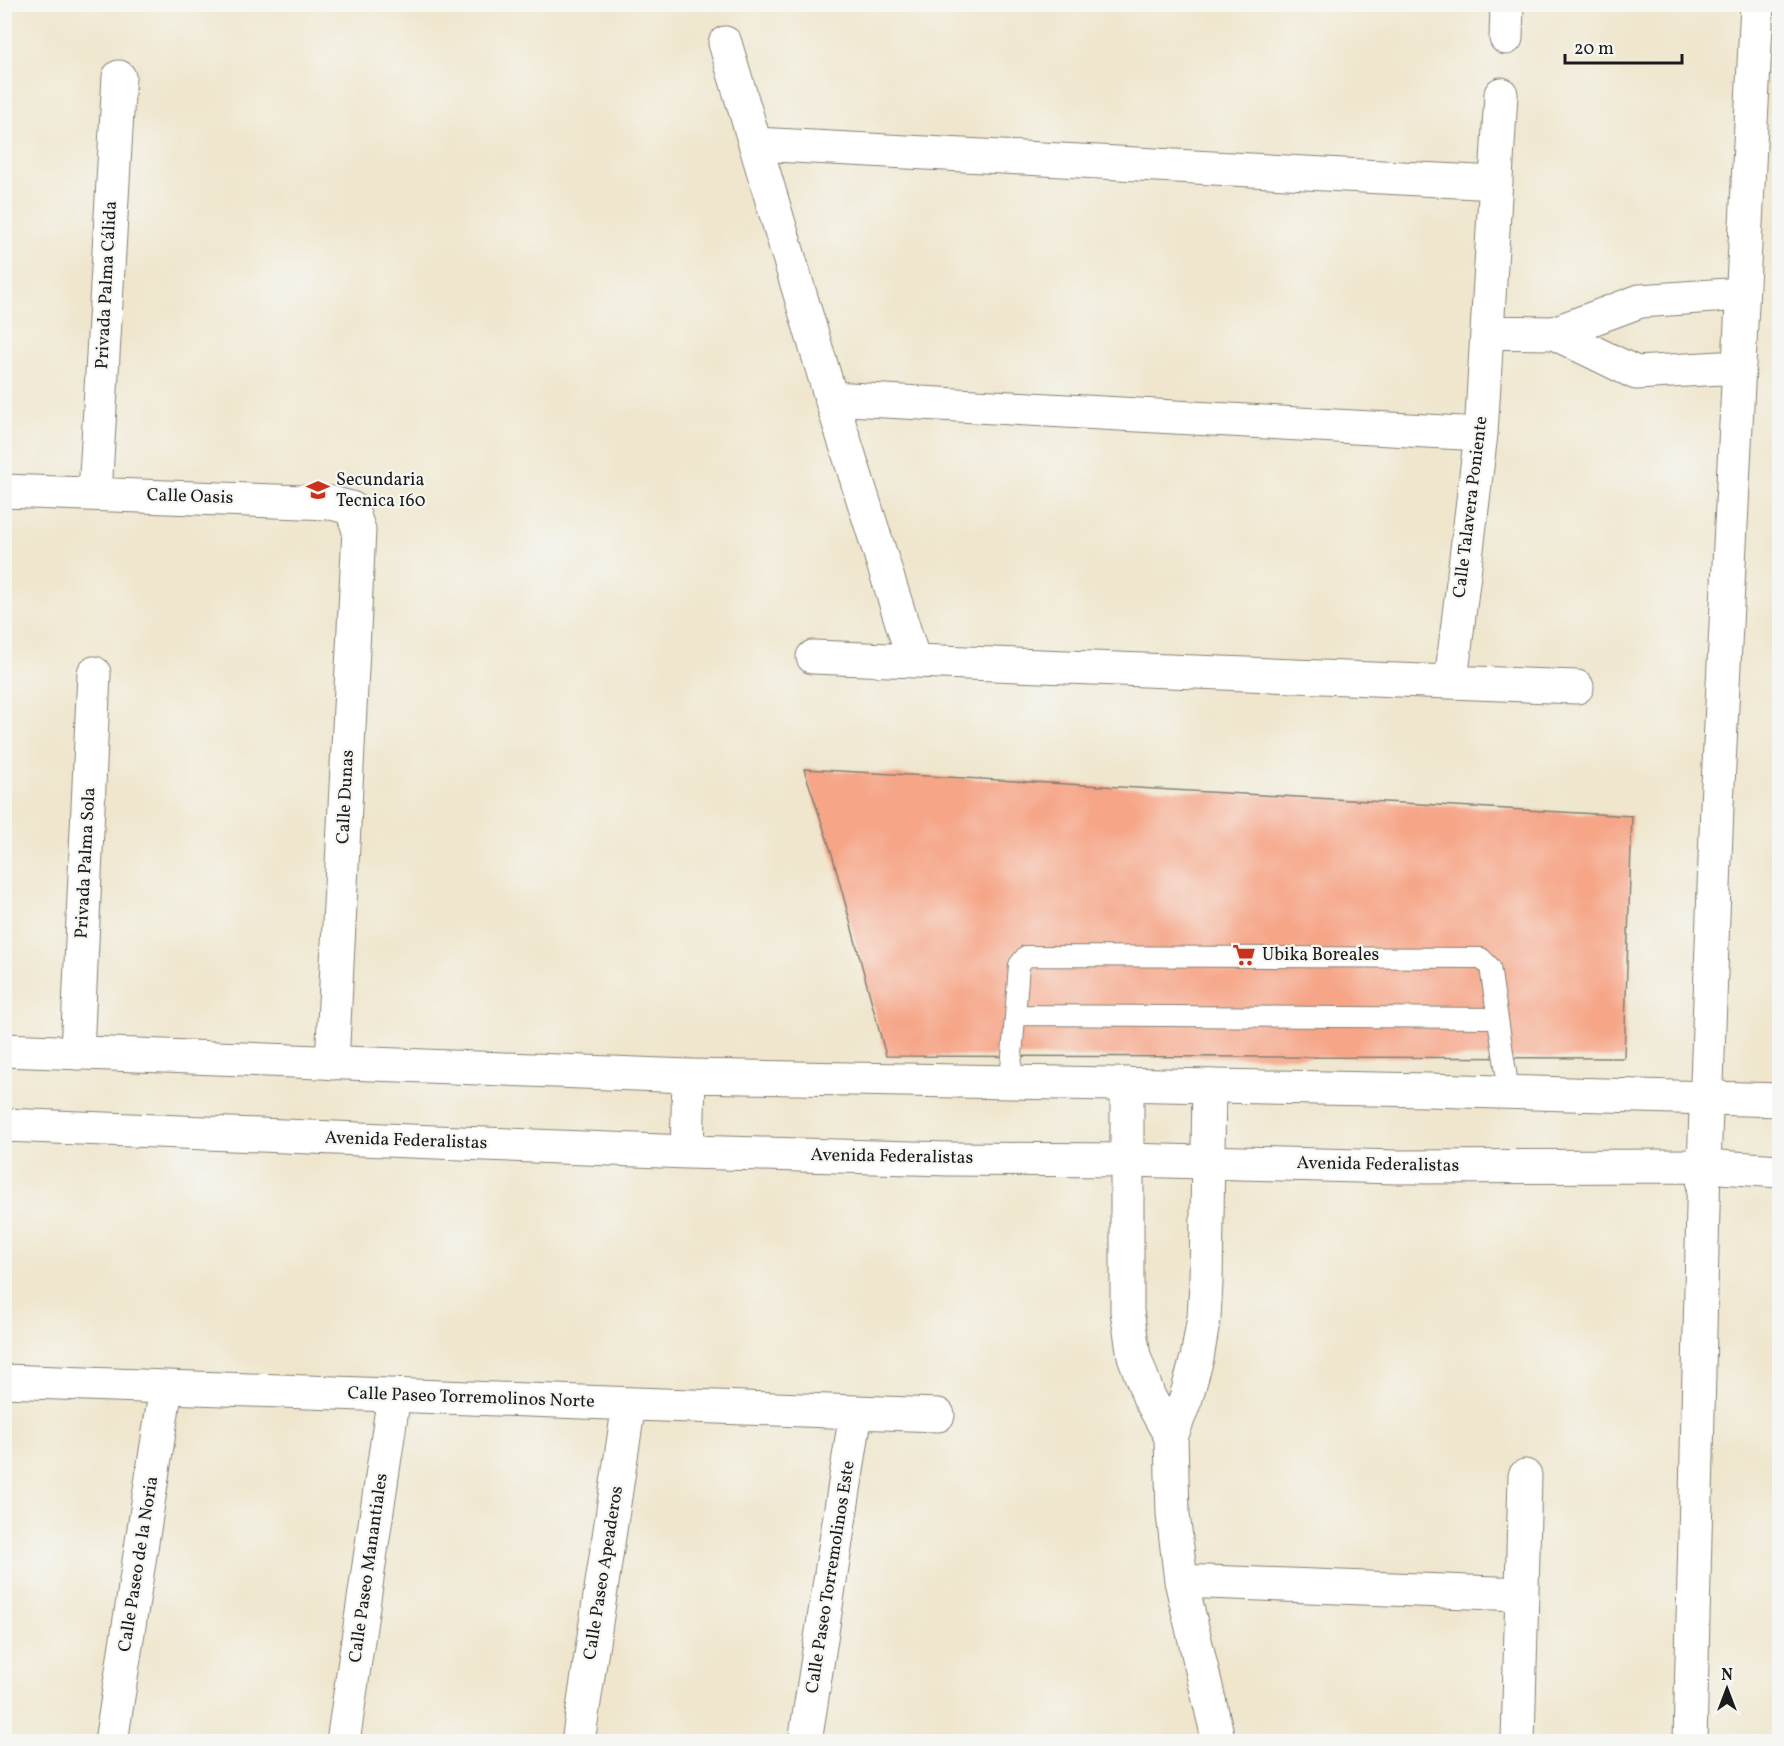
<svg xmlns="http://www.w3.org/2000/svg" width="1784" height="1746" viewBox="0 0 1784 1746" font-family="Vollkorn,serif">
	<rect width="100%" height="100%" fill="#f6f6f2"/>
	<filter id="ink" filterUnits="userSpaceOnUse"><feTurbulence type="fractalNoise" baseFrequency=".0167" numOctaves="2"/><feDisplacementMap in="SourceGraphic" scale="12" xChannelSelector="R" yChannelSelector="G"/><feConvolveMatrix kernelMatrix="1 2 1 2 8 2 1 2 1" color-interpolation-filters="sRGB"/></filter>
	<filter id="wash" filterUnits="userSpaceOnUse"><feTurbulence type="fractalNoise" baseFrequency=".008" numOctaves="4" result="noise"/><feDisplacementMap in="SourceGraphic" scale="24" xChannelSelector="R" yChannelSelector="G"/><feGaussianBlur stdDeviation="1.35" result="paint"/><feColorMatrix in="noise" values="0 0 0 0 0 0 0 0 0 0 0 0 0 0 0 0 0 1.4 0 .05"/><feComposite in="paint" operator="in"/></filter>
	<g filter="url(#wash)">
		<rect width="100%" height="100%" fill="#efe6cd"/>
		<g id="blocks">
			<path fill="#f6a587" d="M804,769l828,47 -8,242 -738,-2 -54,-202z"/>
		</g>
	</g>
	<g filter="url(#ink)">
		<use href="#blocks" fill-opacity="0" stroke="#868174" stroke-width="1.5"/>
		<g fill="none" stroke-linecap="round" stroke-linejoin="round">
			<g stroke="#868174" stroke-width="22">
				<path id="lane" d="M1015,1015l483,3
					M1010,1082l9,-117 7,-9 455,2 9,9 19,125"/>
			</g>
			<g stroke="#868174" stroke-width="35">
				<path id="street" d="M1506,38l1,-34
					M725,43l106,355 83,263
					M756,144l740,39
					M1487,332l67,1 86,-32 102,-7
					M1554,333l82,40 102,-6
					M831,398l650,36
					M4,491l327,12 20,5 8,22 -27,533
					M95,494l24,-417
					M813,657l764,30
					M1451,681l30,-247 20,-340
					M77,1053l17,-380
					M1127,1084v227l7,45 15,41 22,40
					M1209,1086l-3,197 -2,34 -7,41 -11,40 -15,39 2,77 8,67 38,161
					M4,1381l934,34
					M1181,1581l341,13
					M111,1742l55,-355
					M343,1742l51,-347
					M578,1742l51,-338
					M805,1742l51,-330
					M1518,1742l7,-266
					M1690,1742l14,-576 13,-361 40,-801"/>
			</g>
			<g stroke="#868174" stroke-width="35">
				<path id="secondary" d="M4,1050l685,26 739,14 352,10
					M4,1125l683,27 262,7 178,1 270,7 307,-1 76,5
					M687,1152l2,-76"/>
			</g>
			<use href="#lane" stroke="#fff" stroke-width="20"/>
			<use href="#street" stroke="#fff" stroke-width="33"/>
			<use href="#secondary" stroke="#fff" stroke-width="33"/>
		</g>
	</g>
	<defs>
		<g id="school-bare" transform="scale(1.8)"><path d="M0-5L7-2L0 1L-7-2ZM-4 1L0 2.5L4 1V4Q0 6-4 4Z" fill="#c8321e" stroke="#f6f6f2" stroke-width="2.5" paint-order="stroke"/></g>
		<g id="supermarket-bare" transform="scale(1.8)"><path d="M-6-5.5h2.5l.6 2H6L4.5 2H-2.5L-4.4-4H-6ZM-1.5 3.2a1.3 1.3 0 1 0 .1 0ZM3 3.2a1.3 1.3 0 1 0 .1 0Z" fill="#c8321e" stroke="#f6f6f2" stroke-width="2.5" paint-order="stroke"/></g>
	</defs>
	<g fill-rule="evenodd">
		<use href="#school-bare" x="318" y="490"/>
		<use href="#supermarket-bare" x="1244" y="955"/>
	</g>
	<g text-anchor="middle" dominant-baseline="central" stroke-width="4.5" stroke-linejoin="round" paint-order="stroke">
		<g font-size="18" fill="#1c1c1c" stroke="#f6f6f2">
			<text transform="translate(107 285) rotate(-87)">Privada Palma Cálida</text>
			<text transform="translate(190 497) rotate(2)">Calle Oasis</text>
			<text transform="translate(1471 507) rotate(-83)">Calle Talavera Poniente</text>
			<text transform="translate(346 797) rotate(-87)">Calle Dunas</text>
			<text transform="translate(86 863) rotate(-87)">Privada Palma Sola</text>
			<text transform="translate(406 1141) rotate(2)">Avenida Federalistas</text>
			<text transform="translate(892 1157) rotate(1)">Avenida Federalistas</text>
			<text transform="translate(1378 1165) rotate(1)">Avenida Federalistas</text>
			<text transform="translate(471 1398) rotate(2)">Calle Paseo Torremolinos Norte</text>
			<text transform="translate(139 1564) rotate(-81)">Calle Paseo de la Noria</text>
			<text transform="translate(369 1568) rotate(-82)">Calle Paseo Manantiales</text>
			<text transform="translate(604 1573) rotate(-81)">Calle Paseo Apeaderos</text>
			<text transform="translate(831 1577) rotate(-81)">Calle Paseo Torremolinos Este</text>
		</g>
		<g font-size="18" fill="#1c1c1c" stroke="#f6f6f2" text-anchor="start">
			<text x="336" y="480">Secundaria<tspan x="336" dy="21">Tecnica 160</tspan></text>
			<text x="1262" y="955">Ubika Boreales</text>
		</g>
	</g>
	<rect width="1784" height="1746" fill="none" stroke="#f6f6f2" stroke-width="24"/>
	<g transform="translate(1727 1689)" stroke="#f6f6f2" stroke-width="4.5" paint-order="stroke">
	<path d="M0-4.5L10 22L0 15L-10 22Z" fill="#1c1c1c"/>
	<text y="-9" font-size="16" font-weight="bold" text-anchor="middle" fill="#1c1c1c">N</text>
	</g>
	<path d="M1565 54v9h117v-9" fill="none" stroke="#1c1c1c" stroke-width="3"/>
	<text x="1574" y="54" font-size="18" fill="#1c1c1c" stroke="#f6f6f2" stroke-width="4.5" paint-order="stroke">20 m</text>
</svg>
